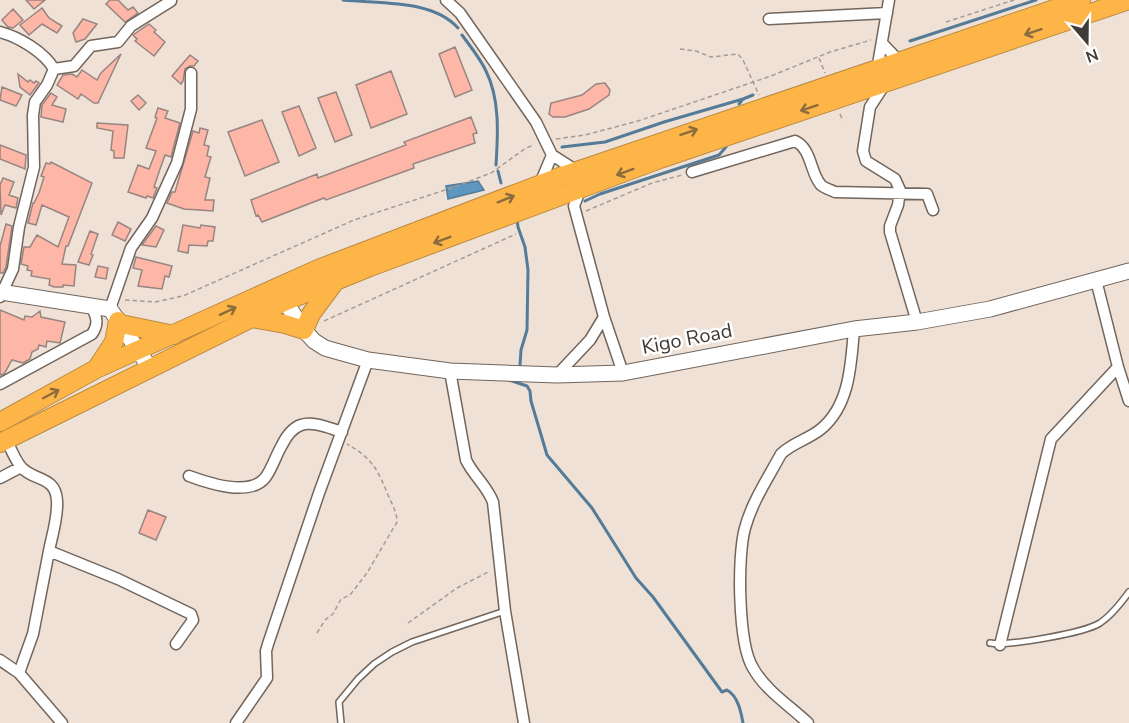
<svg xmlns="http://www.w3.org/2000/svg" width="1129" height="723" viewBox="0 0 1129 723" font-family="'Nunito Sans',sans-serif">
	<rect width="100%" height="100%" fill="#f0e1d7"/>
	<path fill="#5d96c0" stroke="#547b97" stroke-width="1.5" d="M478,181l6,9 -36,9 -2,-13z"/>
	<g fill="none" stroke-linecap="round" stroke-linejoin="round">
		<path stroke="#547b97" stroke-width="3" d="M343,0c41,4 90,0 115,28
			M462,35c8,11 18,23 24,36 14,28 12,63 10,94
			M910,41l126,-41
			M739,104l4,-5 10,-4
			M562,147l43,-5 59,-20 79,-23
			M498,171l3,12
			M585,201l15,-7 119,-39 7,-8
			M517,219l1,8 7,20 3,23 -1,60 -6,20 -1,15
			M506,379l21,7 3,5 1,10 16,54 45,53 44,70 17,19 69,95 5,-2c11,6 14,22 16,33"/>
	</g>
	<path fill="#feb6a6" stroke="#968581" stroke-width="1.5" d="M26,0h19l-11,9z
		M110,0h8l10,10 5,-3 5,6 -13,9 -19,-18z
		M42,8l7,10 13,8 -5,7 -15,-9 -13,11 -9,-10z
		M13,9l10,11 -10,8 -5,-1 -6,-7z
		M83,19l14,5 -12,15 -9,3 -3,-9z
		M149,24l7,6 -2,2 11,10 -11,14 -19,-15 2,-2 -4,-4z
		M455,47l17,43 -17,7 -16,-43z
		M121,54l-23,49h-4l-13,-9 -3,5 -21,-14 6,-10 9,-1 5,3 5,-7 15,10 4,-7z
		M190,55l8,6 -4,5h-4l-5,3 -2,12 -2,3 -9,-8z
		M391,71l16,43 -36,14 -15,-43z
		M18,74l10,8 2,-2 4,3 2,-2 3,2 -9,12 -10,-8z
		M605,83l5,7 -1,5 -20,14 -24,8h-12l-4,-3 2,-11 31,-8 14,-11z
		M2,87l20,8 -6,11 -16,-6z
		M336,92l16,43 -17,7 -17,-44z
		M51,93l6,4 -5,8 14,4 -3,13 -22,-5 1,-12z
		M138,95l8,8 -7,7 -8,-9z
		M299,106l17,42 -17,8 -17,-44z
		M158,108l10,3 -3,7 15,5 -9,34 -6,-2 -6,17 -5,15 3,1 -4,10 -6,-2 -1,2 -18,-6 10,-27 11,4 7,-18 -10,-3 11,-30 -2,-1z
		M471,117l6,16 -4,1 2,9 -62,21 1,4 -88,32 -2,-2 -62,24 -4,-7 -2,1 -5,-16 66,-26 1,4 88,-33 -2,-3z
		M262,120l17,42 -34,14 -17,-44z
		M97,123l31,2 -4,33h-10v-7l-3,-1 2,-19 -16,-3z
		M200,128l8,2 -4,15 5,1 -2,10 4,1 -6,20 5,1 -5,22h9l-1,11 -29,-2 -17,-6 5,-11h3l18,-61 6,2z
		M0,145l26,10 -1,14 -25,-10z
		M51,162l41,21 -24,63h-2l-4,18 14,1 -2,21 -11,-1v2h-9l-5,-2 1,-6 -19,-3 1,-5 -5,-1 1,-4 -7,-2 3,-17h6l7,-12 21,12 11,-30 -27,-12 -6,20 -8,-2 5,-20h1l5,-10 5,-16 -3,-1 5,-13 4,1z
		M3,178l11,4 -5,13 9,3 -2,10 -11,-3 -4,10 -1,-30z
		M118,222l13,7 -6,12 -13,-6z
		M6,224l6,2 -6,41 -3,6h-3v-27z
		M183,225l17,3 1,-3 14,2 -2,14h-5l-1,5 -18,-1 -1,8 -10,-2z
		M156,226l8,4 -8,17 -14,-2z
		M90,231l8,3 -7,20 2,1 -4,10 -11,-3z
		M136,257l36,9 -3,11 -4,-1 -3,13 -24,-3 4,-16 -9,-2z
		M98,266l10,2 -2,11 -11,-2z
		M0,310l24,10 1,-4 7,1 8,-6 1,6 24,5 -5,21 -13,-2 -1,6 -7,-2 -1,4 -6,3 -2,7 -7,4 -11,-3 -8,14 -4,1z
		M148,510l18,7 -10,23 -17,-7z"/>
	<g fill="none" stroke-linecap="round" stroke-linejoin="round">
		<g stroke="#71655c" stroke-width="8">
			<path id="lane" d="M990,643c20,3 94,-10 110,-20 12,-8 21,-20 29,-31
				M341,723l-2,-21 19,-23 16,-15 18,-12 20,-10 93,-31"/>
		</g>
		<g stroke="#71655c" stroke-width="13">
			<path id="street" d="M446,0l14,13 76,109 16,33 25,16
				M769,19l118,-6
				M0,32c19,5 44,20 54,37l-7,16 -12,17 -2,13 1,52 -15,60 -6,42 -13,28
				M882,43l18,19
				M54,69l20,-3 17,-20 27,-4 13,-16 40,-25
				M877,70l12,-70
				M885,84l-15,23 -7,44 3,10 29,18 5,11 -2,15 -8,21v6l27,90
				M692,172l103,-31c17,8 15,32 26,44 3,3 10,5 14,7l92,2 6,16
				M539,186l13,-31
				M581,188l-7,18 30,111 19,56
				M1096,280l22,87 11,34
				M110,309l21,-61 21,-30 25,-55 14,-54v-36
				M450,371l16,89c7,15 21,26 27,42l12,109 19,112
				M557,375l33,-35 14,-23
				M0,384l92,-50c7,-10 5,-17 -1,-28
				M6,440c5,8 9,21 16,28 12,13 34,8 35,33 1,17 -5,34 -8,50l69,28 73,35 2,6 -17,24
				M189,476c19,7 60,21 76,2 7,-9 11,-23 17,-33 4,-8 10,-17 19,-20 12,-4 28,3 41,7
				M0,478l21,-11
				M1000,645l51,-206 67,-72
				M0,660l19,13 43,50
				M19,673l14,-39 16,-83
				M236,723l31,-45 -1,-27 2,-7 51,-151 49,-133
				M808,723c-18,-17 -43,-33 -55,-55 -15,-24 -16,-112 -8,-140 7,-26 23,-50 36,-74 11,-11 28,-15 40,-25 29,-24 30,-65 33,-100"/>
		</g>
		<g stroke="#71655c" stroke-width="17">
			<path id="secondary" d="M0,292l110,17 40,59
				M280,294l24,36 10,11 11,7 14,4 29,8 82,11 107,4 66,-2 231,-44 63,-7 73,-13 139,-38"/>
		</g>
		<g stroke="#bb8a42" stroke-width="20">
			<path id="highway" d="M252,318l33,6 19,6 7,-16 23,-31
				M121,324l53,11
				M97,368l17,-26 4,-21
				M0,422l96,-53 222,-100 244,-93 519,-176
				M0,443l284,-141 86,-35 290,-108 469,-159"/>
		</g>
		<path stroke="#a59b93" stroke-width="1.5" stroke-dasharray="4.5 3" stroke-linecap="butt" d="M946,22l68,-22
			M680,49l16,2 15,6 27,-3 5,6 16,35
			M819,58l6,15
			M840,114l3,7
			M556,139l29,-4 53,-14 133,-45 59,-24 41,-12
			M586,211l66,-28 30,-8
			M125,300l30,2 28,-6 171,-76 100,-33 37,-14 35,-25 8,-3
			M324,321l192,-87
			M408,623l49,-35 33,-17
			M317,633l8,-13 8,-6 8,-15 9,-4 17,-22 30,-51c0,-10 -5,-18 -9,-27 -10,-25 -16,-37 -41,-51"/>
		<use href="#lane" stroke="#fff" stroke-width="5"/>
		<use href="#street" stroke="#fff" stroke-width="10"/>
		<use href="#secondary" stroke="#fff" stroke-width="15"/>
		<use href="#highway" stroke="#fdb548" stroke-width="18"/>
	</g>
	<defs><path id="oneway-shaft" d="M-6 0H5M1.5-3L5.5 0L1.5 3" fill="none" stroke-width="1.6" stroke-linecap="round" stroke-linejoin="round" transform="scale(1.5)"/></defs>
	<g stroke="#8c6c3d">
		<use href="#oneway-shaft" transform="translate(1033 32) rotate(161)"/>
		<use href="#oneway-shaft" transform="translate(809 108) rotate(161)"/>
		<use href="#oneway-shaft" transform="translate(689 132) rotate(-19)"/>
		<use href="#oneway-shaft" transform="translate(625 172) rotate(160)"/>
		<use href="#oneway-shaft" transform="translate(506 199) rotate(-22)"/>
		<use href="#oneway-shaft" transform="translate(442 240) rotate(159)"/>
		<use href="#oneway-shaft" transform="translate(228 311) rotate(-25)"/>
		<use href="#oneway-shaft" transform="translate(51 394) rotate(-28)"/>
	</g>
	<g text-anchor="middle" dominant-baseline="central" stroke-width="5" stroke-linejoin="round" paint-order="stroke">
		<g font-size="20" fill="#403b36" stroke="#fff">
			<text transform="translate(687 339) rotate(-11)">Kigo Road</text>
		</g>
	</g>
	<g transform="translate(1087 42) rotate(160)" stroke="#ffffff" stroke-width="4.5" paint-order="stroke">
	<path d="M0-4.5L10 22L0 15L-10 22Z" fill="#403b36"/>
	<text y="-9" font-size="16" font-weight="bold" text-anchor="middle" fill="#403b36">N</text>
	</g>
</svg>
